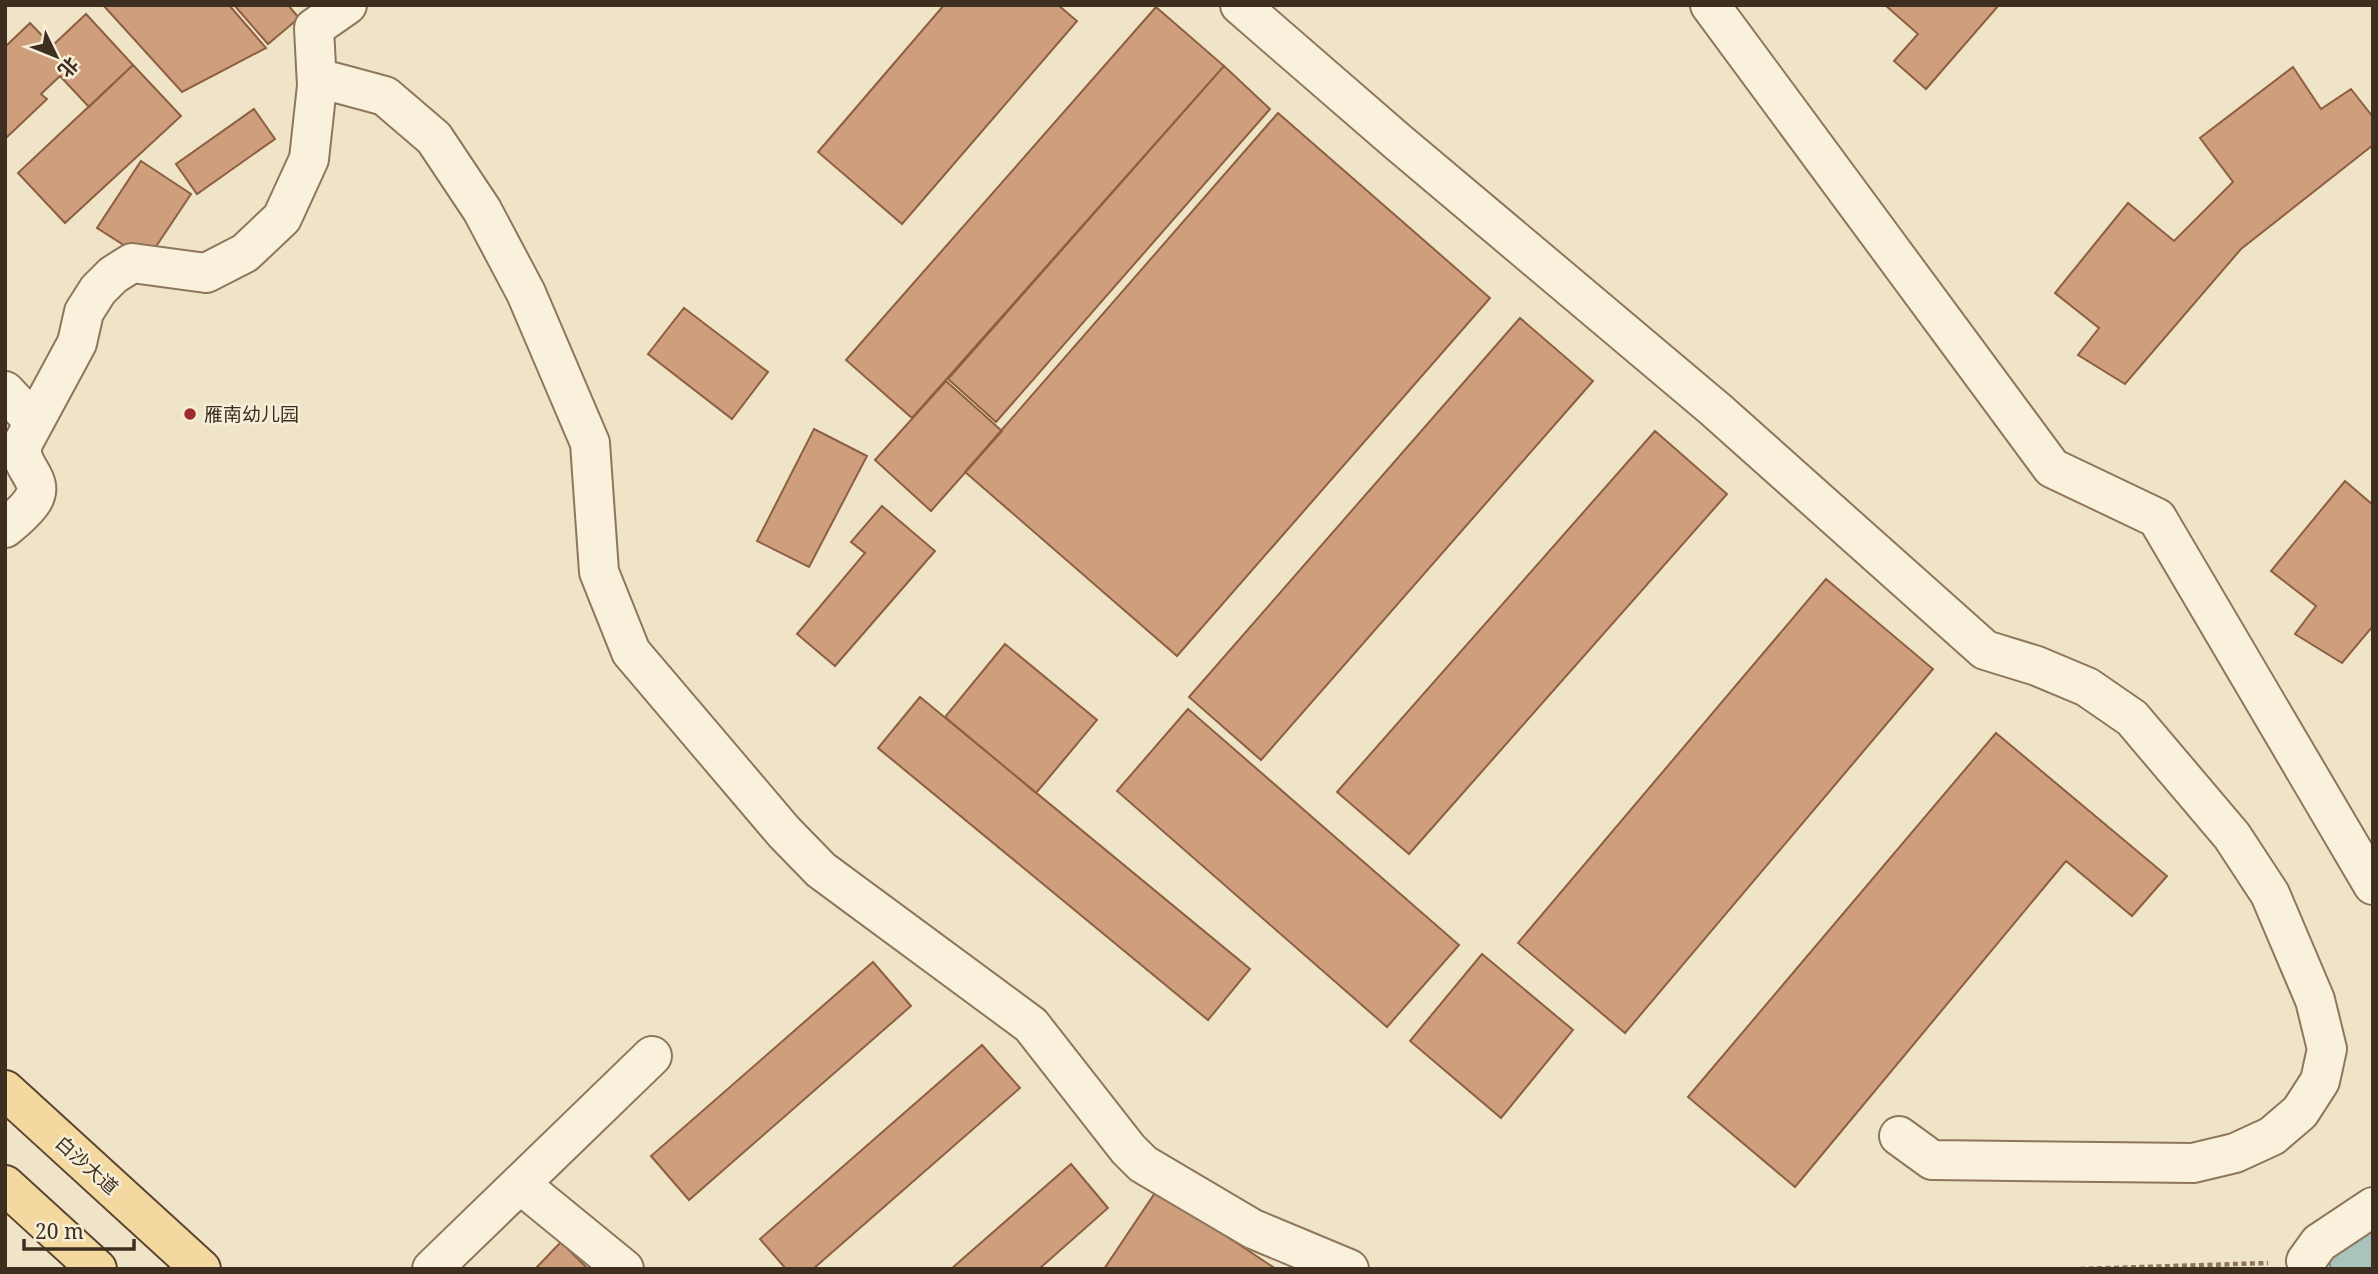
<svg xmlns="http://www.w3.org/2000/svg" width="2378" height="1274" viewBox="0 0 2378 1274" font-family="'Noto Serif','Noto Sans SC',serif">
	<rect width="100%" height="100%" fill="#f0e4c8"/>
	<path fill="#a9c4bc" stroke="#6f938a" stroke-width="2" d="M2373,1223v46h-42l-4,-15z"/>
	<path fill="#cf9f7d" stroke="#8d5f41" stroke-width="2" d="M103,5h126l37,43 -84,44z
		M234,5h54l11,13 -31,26z
		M944,5h114l19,16 -175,203 -84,-72z
		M1885,5h114l-73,84 -32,-28 24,-27z
		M1156,7l68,59 -312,352 -66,-58z
		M86,14l47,51 -44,42 -29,-31 -19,18 6,5 -42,40v-92l25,-24 22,23z
		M133,65l48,51 -116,107 -47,-50z
		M1224,66l46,43 -274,313 -48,-43z
		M2293,67l28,42 30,-20 22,28v28l-132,104 -116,135 -47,-29 21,-27 -44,-35 73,-90 46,38 59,-59 -33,-44z
		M254,109l21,30 -78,55 -21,-30z
		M1278,113l212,185 -313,358 -212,-184z
		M141,161l50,33 -44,66 -50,-32z
		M684,308l84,64 -36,47 -84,-65z
		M1520,318l73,63 -332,379 -72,-63z
		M946,381l56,50 -71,80 -56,-51z
		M814,429l53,27 -58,111 -52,-26z
		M1655,431l72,63 -318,360 -72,-62z
		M2345,481l28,24v121l-31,37 -47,-29 21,-28 -45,-35z
		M882,506l53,45 -100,115 -38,-32 68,-81 -14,-11z
		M1826,579l107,90 -308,364 -107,-90z
		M1005,644l92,76 -61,73 -91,-76z
		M920,697l330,272 -42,51 -330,-272z
		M1188,709l271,236 -72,82 -270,-236z
		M1996,733l171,143 -35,40 -66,-55 -271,326 -107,-90z
		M1482,954l91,76 -72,88 -91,-77z
		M873,962l38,44 -222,194 -38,-44z
		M982,1045l38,43 -207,181h-27l-26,-30z
		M1071,1164l37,44 -69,61h-88z
		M1157,1190l119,79h-172z
		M561,1242l27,27h-53z"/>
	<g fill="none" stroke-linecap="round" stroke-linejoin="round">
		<g stroke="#8d765c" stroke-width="42">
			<path id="minor" d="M1240,5l158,137 317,267 270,241 52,16 50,21 45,31 100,118 38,58 45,106 12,49 -7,32 -20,31 -28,24 -37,17 -42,10 -261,-3 -33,-24
				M1710,5l342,463 105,50 216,367
				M317,86l-3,-58 33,-23
				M5,391l28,30
				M5,528c10,-8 21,-17 28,-28 13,-22 -17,-33 -10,-57l54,-100 7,-31 14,-22 15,-15 19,-12 74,10 39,-20 37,-35 27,-59 8,-73 16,-4 52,14 49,42 48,72 44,83 64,150 9,129 32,80 153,180 37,38 210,155 97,124 15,15 110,65 96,40
				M520,1184l104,85
				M2306,1261l13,-18 54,-36
				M432,1269l220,-213"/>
		</g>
		<g stroke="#5b4430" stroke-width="42">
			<path id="major" d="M5,1090l196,179
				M5,1185l92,84"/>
		</g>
		<path stroke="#8d765c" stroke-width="4.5" stroke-dasharray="5 3.5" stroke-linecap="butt" d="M2080,1269l188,-6"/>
		<use href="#minor" stroke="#faf1dc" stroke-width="38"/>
		<use href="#major" stroke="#f3d9a0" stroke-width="38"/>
	</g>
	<circle fill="#9e2a2b" stroke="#f7eed8" stroke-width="2.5" cx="190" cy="414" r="7"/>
	<g text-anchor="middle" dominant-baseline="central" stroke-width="5" stroke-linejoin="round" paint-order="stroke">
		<g font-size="19" fill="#3d2e20" stroke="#f7eed8" text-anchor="start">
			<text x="204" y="414">雁南幼儿园</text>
		</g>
		<g font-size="19" fill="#3d2e20" stroke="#f7eed8">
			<text transform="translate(87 1165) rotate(42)">白沙大道</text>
		</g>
	</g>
	<rect width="2378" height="1274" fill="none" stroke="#3d2e20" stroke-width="14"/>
	<g transform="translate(56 56) rotate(133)" stroke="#f7eed8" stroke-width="5" paint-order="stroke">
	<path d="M0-5L12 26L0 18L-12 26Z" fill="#3d2e20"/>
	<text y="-10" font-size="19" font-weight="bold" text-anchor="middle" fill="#3d2e20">北</text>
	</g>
	<path d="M24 1239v10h110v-10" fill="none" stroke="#3d2e20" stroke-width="3.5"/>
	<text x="35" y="1239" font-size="21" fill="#3d2e20" stroke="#f7eed8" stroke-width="5" paint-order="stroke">20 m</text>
</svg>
